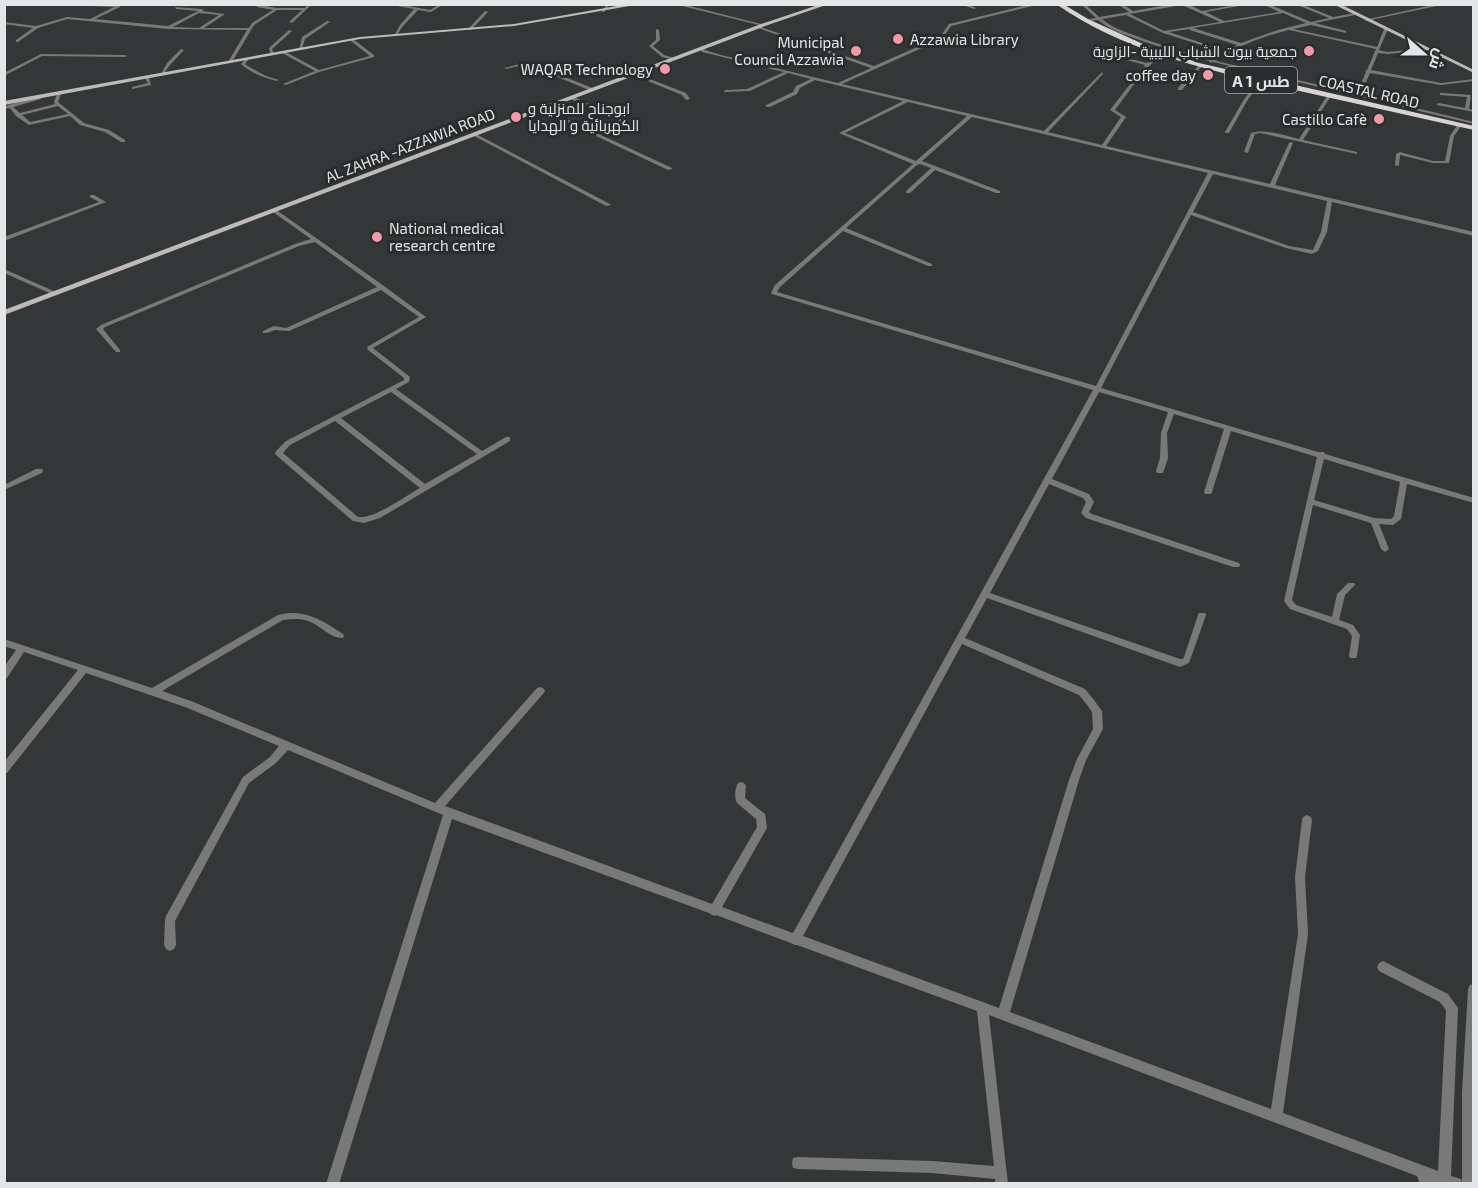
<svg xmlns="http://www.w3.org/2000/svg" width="1478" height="1188" viewBox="0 0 1478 1188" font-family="'Exo 2',Cairo,sans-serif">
	<rect width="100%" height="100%" fill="#343738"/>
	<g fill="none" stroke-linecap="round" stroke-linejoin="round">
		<path fill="#7a7979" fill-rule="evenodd" d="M47,4l72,1 1,2 -25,12 73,7 30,-15 -22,-2 -1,-2 27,2 2,1 -2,1 23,3 -21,14h45l3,-5 21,-13 -16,-3v-3l19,4h29l3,-4h4l-20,19 -3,-1 13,-12h-25l-23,15 -22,37 -2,1 -2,-1 19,-32 -79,-1 -101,-10 -29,9 -20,14h-2v-2l17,-12 -29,-4v-2l32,4 31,-9 23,2 24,-12zM199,13l20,2 -20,13 -26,-1z
			M386,4h11l33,6 10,-6h4l-13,8 -13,-2 -15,16 -6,9 -2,-1 5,-9 14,-16z
			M607,4h3l-6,8h-2z
			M674,4h8l83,21 -2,1z
			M960,4h6l10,4 -2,1z
			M1032,4h8l-89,22 -9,13 -100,45 202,47 58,-59 1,2 -55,58 54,13 19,-28 -11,-7 35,-45 -29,-8 2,-1 29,7 13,-10 1,2 -18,17 -28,38 11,7 -20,29 164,38 19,-41 2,-1 2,1 -18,42 199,47v4l-142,-34 -5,30 -9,19 -6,3 -26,-6 -95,-33 -90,173 217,64h6l1,2 149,44v5l-67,-19 -6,35 -8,6 -14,-1 10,25 -4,3 -4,-3 -10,-26 -58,-18 -21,95 4,5 36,12 5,-23 11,-11h6l1,2 -10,10 -6,25 14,5 7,10 -3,21 -1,2h-6l-1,-2 3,-20 -5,-7 -57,-20 -6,-8 33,-144 -86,-26 -19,61 -1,2h-6l-1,-2 20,-63 -50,-15 -7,19 1,25 -5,15h-6l-1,-2 4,-13 1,-25 7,-21 -69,-20 -47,87 37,15 5,8 -5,10 3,2 147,49 1,2 -1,2h-6l-147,-49 -5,-5 5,-11 -3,-4 -34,-14 -59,109 190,66h3l2,-5 13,-39 1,-2h6l1,2 -17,48 -9,4 -193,-69 -22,40 120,51 9,11 8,11 1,18 -17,31 -7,20 -69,232 261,97 27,-175 -3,-57 7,-57 1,-3 4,-2 4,2 1,3 -7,57 3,57 -25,179 155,58 8,-161 -6,-8 -61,-31 -2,-4 2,-4 4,-2 65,33 10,14 -7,168 10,3 1,3v-89l6,-104 2,-4 4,-1v200h-37l-5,-2 1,2h-13l-3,-8 -428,-161 19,169h-13v-5l-63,-6 -134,-4 -5,-1 -1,-5 1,-5 5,-1 134,4 62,5 -17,-155 -180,-66h-2l-4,-2 -75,-28 -2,1 -5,-3 -257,-94 -113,365h-13l117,-369 -155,-65 -12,13 -27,20 -74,138 1,24 -2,4 -4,2 -4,-2 -2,-4 1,-25 1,-4 77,-139 27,-20 9,-11 -94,-39 -99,-34 -79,100 -3,1v-12l74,-92 -54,-18 -17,26h-3v-11l12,-17 -12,-4v-7l148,49 126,-73c26,-7 44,5 65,19l1,2 -1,2c-12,1 -23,-13 -35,-17 -8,-3 -17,-2 -25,-1l-121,71 29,10 244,102 102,-115 3,-1 3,1 2,3 -2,3 -98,112 267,98 45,-77 -1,-8 -19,-16c-3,-5 -2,-15 1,-20l3,-1 3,1 2,3 -1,12 20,16 2,14 -45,79 71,26 300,-543 -321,-96 -1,-1 4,-8 138,-121 -74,-31 64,-32 -88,-21 -15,8 -3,6 -27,13h-4v-2l27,-13 3,-6 15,-7 -23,-6 -38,18 -26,1v-1l2,-1 21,-1 37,-17 -82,-20 -2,-4 3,-1 2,3 16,5 117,28 33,-15 -113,-40v-2l116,40 66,-29 9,-13zM908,102l59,14 -51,45 -71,-28zM972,117l236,56 -112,213 -319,-94 3,-5 63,-56 85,35h4v-2l-86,-36 71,-63 3,-1 11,4 -25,23v2h4l25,-23 61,23h4v-2l-78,-30zM1213,174l114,27 -6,31 -8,18 -24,-4 -96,-34zM1324,459l76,23 -6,34 -3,3 -17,-1 -60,-18zM962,644l117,51 9,11 4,6 1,17 -16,30 -8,21 -70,228 -196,-72z
			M1081,4h4l14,13 30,-5 -11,-8h4l11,7 40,-7h15l14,7 38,-7h10l-44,8 18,9 55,-9 -16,-8h5l43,18 18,-4 -34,-14h6l32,13 22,-4v2l-40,8 31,8v2l-35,-8 -18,4 84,18 7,-18 2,-1 2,1 -9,21 8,2 42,-4 -1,2 -41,4 -9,-1 -7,17 70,13 33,-4v2l-33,4 -71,-12 -9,20 6,3 107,26v2l-261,-62 -2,1 -2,-2c-22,-5 -42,-12 -64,-19 -16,-6 -34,-11 -47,-22l-9,1v-2l7,-1zM1182,5l38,17 -56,9 -34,-17zM1283,13l23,10 -28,7 -37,13 -48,-15zM1126,15l37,18 60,19 -11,8c-23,-6 -45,-14 -68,-21 -14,-6 -31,-10 -42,-20zM1189,29l1,1 47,15 -11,6 -57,-19zM1289,30l87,19 -9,21 -2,1 1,1 -9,21 1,1 -142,-33c22,-15 47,-25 73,-31z
			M1437,4h9l-80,17 -2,-1z
			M485,11l3,1 -17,18h-2v-2z
			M327,21l3,1 -25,17 -3,10 -3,1 3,-13z
			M656,29l3,1 1,10 -7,6 11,9 10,3v2l-12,-3 -13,-11 7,-6z
			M289,30l3,1 -20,18 2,5 -3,1 -2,-7z
			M351,39h2l21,16v2l-55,15 -33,13 -3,-1 32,-13 -33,-18v-2h2l35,19 51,-14 -19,-15z
			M181,49l3,1 -14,15 -8,11h-2l7,-13z
			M41,54l84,1 2,1 -2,1 -83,-1 -38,20v-3z
			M246,58l3,1 -4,5 1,1 20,11 13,4 -2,1c-13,-3 -26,-8 -36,-17z
			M527,62l68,27v1l-4,1 -64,-27 -21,5 -2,-1z
			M1199,65l3,1 -20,24h-4v-2z
			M634,73l52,20 4,6 -4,1 -4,-5 -49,-20z
			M147,77l2,1 2,7 -19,4v-2l16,-4 -3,-5z
			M1259,79l3,1 -15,21 -18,32h-4v-1l18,-31z
			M59,93l2,1 -3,8 26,21 25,7 16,10v2h-4l-16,-10 -25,-7 -10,-9 -41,9 -13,-9 -6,-8 -6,1v-2l4,-2 31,-8h2v2l-28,8 7,6 35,-9 -1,-2 3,-8zM58,106l10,8 -38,8 -8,-7z
			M1442,93l29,2 -2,14 5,1v2l-37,-7v-1l2,-1 26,5 2,-11 -27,-2v-2z
			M1329,95l2,1 -28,44 54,12v2l-97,-21 -5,1 -7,19 -4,-1 7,-19c14,-5 34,3 48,6l28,-43z
			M570,97h4l67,31 -4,1 -67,-30z
			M543,108l129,60v1l-4,1 -127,-60v-1z
			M1458,124l4,1 -8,11 -5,27h-16l-33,-8 -1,10 -2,1 -2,-1 1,-11 4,-2 33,9h12l5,-25z
			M476,134l134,70 1,1 -5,1 -132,-70v-2z
			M90,195h4l12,7 -102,39v-4l95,-35 -9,-5z
			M275,209l109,77 42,31 -53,31 37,29 -1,5 -13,7 86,62 24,-14h4v4l-130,77 -16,5 -11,-2 -77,-66 -1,-2 1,-2 10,-10 118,-61v-2l-36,-28 -1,-3 52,-30 -38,-27 -92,41 -14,-1 -8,3h-4v-2l11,-5 12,2 91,-41 -62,-45 -16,4 -194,81 -2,2 17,21v2h-4l-20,-23 5,-4 194,-81 16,-5 -38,-27 -1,-1zM391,392l86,62 -52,30 -84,-66zM335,421l85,67c-15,8 -45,31 -62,29l-75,-64 7,-8z
			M4,269l54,24 1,1 -5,1 -50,-22z
			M36,469h6l1,2 -1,2 -38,17v-5z"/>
		<path fill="#bebabb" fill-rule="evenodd" d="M628,4h13l-127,22 -154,13 -356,66v-4l356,-64 154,-13z
			M821,4h8l-64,22 -761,289v-5l757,-286z
			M1340,4l134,66v3l-141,-69z"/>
		<path fill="#d8d4d4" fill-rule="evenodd" d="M1056,4h7l25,15 55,25 56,19 275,63v4c-60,-13 -119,-27 -179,-40 -82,-19 -169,-37 -239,-86z"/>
	</g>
	<g fill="#f39aa8" stroke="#2a2d2e" stroke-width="2">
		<circle cx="898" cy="39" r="6"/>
		<circle cx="856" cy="51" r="6"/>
		<circle cx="1309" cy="51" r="6"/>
		<circle cx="665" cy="69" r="6"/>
		<circle cx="1208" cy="75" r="6"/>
		<circle cx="516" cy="117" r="6"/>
		<circle cx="1379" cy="119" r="6"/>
		<circle cx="377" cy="237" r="6"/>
	</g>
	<g text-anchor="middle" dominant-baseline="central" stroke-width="6" stroke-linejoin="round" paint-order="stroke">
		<g font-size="15" fill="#e3e5e6" stroke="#2a2d2e" text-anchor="end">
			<text x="910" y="39" text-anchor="start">Azzawia Library</text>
			<text x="844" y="42">Municipal<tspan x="844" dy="17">Council Azzawia</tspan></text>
			<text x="1297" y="51">جمعية بيوت الشباب الليبية -الزاوية</text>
			<text x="653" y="69">WAQAR Technology</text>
			<text x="1196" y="75">coffee day</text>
			<text x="528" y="108" text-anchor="start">ابوجناح للمنزلية و<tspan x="528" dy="17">الكهربائية و الهدايا</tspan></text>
			<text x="1367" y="119">Castillo Cafè</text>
			<text x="389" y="228" text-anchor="start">National medical<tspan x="389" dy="17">research centre</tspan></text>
		</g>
		<g font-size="15" fill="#e3e5e6" stroke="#2a2d2e">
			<text transform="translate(1369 91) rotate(13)">COASTAL ROAD</text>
			<text transform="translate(410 145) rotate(-21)">AL ZAHRA -AZZAWIA ROAD</text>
		</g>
		<rect fill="#2a2d2e" stroke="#acaeaf" stroke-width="1.5" x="1225" y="67" width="72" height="26" rx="4.5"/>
		<g font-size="16" font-weight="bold" fill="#e3e5e6">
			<text x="1261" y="80">A 1 طس</text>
		</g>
	</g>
	<rect width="1478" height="1188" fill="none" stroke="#e3e5e6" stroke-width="12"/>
	<g transform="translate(1424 54) rotate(111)" stroke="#2a2d2e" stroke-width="4.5" paint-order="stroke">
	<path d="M0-4.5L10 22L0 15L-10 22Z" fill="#e3e5e6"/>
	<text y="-9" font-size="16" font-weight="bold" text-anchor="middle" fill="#e3e5e6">ش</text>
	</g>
</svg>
